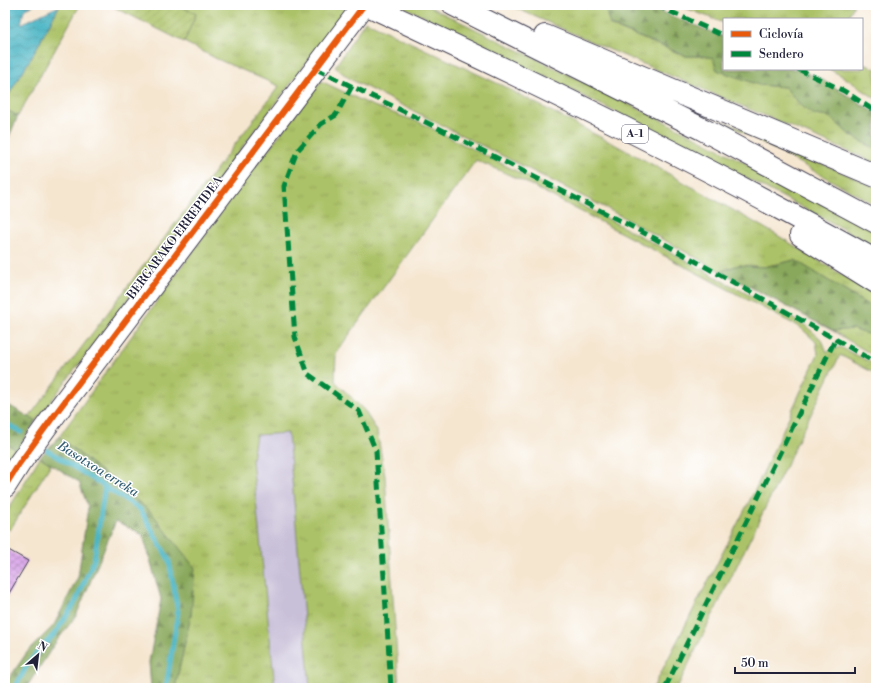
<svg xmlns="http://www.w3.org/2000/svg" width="881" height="693" viewBox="0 0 881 693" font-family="'Libre Bodoni',serif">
	<defs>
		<pattern id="grass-tufts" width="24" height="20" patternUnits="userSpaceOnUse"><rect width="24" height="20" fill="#acc267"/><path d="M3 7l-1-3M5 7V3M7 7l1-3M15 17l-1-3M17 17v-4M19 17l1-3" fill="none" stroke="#94a65a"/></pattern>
		<pattern id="forest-firs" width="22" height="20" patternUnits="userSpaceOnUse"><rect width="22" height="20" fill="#89a85c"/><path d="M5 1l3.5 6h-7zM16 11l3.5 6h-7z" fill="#70884d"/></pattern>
		<pattern id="garden-furrows" width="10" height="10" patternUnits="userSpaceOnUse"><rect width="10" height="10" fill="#acc267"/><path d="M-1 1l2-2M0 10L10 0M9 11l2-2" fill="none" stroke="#94a65a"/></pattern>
		<pattern id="water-waves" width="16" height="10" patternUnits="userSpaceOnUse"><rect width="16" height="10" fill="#47b4c3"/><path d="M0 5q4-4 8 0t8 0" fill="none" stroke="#3b92a0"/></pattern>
		<pattern id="building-cross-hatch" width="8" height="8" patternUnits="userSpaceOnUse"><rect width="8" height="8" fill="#d9a5e9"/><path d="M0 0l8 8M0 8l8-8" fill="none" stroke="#b086be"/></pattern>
	</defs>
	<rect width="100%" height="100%" fill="#fff"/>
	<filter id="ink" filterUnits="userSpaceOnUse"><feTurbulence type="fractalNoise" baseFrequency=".025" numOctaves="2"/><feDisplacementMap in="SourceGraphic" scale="8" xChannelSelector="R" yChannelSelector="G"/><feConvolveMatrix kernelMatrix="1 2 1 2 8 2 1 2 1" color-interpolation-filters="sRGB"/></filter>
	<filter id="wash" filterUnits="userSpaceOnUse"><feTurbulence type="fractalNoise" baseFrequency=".012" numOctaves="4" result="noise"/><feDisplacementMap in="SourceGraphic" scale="16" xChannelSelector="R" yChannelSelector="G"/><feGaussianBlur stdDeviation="0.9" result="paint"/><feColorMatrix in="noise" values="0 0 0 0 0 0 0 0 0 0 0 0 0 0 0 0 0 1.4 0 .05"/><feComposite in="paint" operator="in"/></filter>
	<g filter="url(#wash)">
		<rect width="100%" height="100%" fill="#f5e6d0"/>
		<path fill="#c8bfd8" d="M288,433l22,255h-35l-23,-228 4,-25z"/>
		<path fill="url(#grass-tufts)" stroke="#677251" d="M60,5h20l-62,111 -13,-7v-8l30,-50z
			M177,5h157l12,5 -310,411 -7,-4 250,-331 -62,-27 -33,-17 12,-28z
			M405,5h21l270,132 180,95v16l-40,-23 -130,-68 -302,-150z
			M509,5h95l7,21 75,30h17l10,2 4,12 42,15 26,2 17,20 13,8 15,2 20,18 26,14v14l-275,-117z
			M678,5h176l-7,14h-123v4z
			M365,21l138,65 145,76 129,73 99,61v14l-81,-50 -31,7 -25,-2 -19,6 -112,-62 -258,-130 -15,-12z
			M862,63l14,6v30l-32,-22 -15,-8h33z
			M321,81l50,24 50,18 105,53 135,71 145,79 16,14 5,12 13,-5 36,18v9l-36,-19 -163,333h-24l103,-200 62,-134 -2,-12 -15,-14 -276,-146 -49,-22 -140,193 -1,28 29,29 13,21 8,45 14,212h-89l-22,-255 -32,2 -4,25 23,228h-100l16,-73 -39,-102 -93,-76 181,-251z
			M721,120l155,67v18z
			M852,329l24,8v20l-43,-26z
			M5,443l12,7 -12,20z
			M40,457l11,7 -41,66 -5,-3v-12z"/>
		<path fill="url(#forest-firs)" stroke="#56654c" d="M604,5h40l80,32v32h75l22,10 55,34v36l-26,-14 -20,-18 -15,-2 -13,-8 -17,-20 -26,-2 -42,-15 -4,-12 -10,-2h-17l-76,-31z
			M5,109l13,7 -13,30z
			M795,260l81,50v27l-24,-8 -19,2 -113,-60 19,-6 25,2z
			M5,403l31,18 -19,29 -12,-7z
			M59,437l93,76 43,55 -4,47 -16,73h-24l-2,-26 12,-63 -18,-64 -27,-14 -40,95 -20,26 -30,46h-21v-4l23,-33 26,-26 24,-48 10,-70 -9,-25 -39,-25z"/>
		<path fill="url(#garden-furrows)" stroke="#677251" d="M110,5h67l19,9 -12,28z"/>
		<path fill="url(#water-waves)" stroke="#346b7f" d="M5,5h29l-10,5 -3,14 38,-18 -24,45 -30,50v-74l7,-12 -7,3z"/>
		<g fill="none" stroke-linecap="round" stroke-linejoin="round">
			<path stroke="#47b4c3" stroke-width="5" d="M5,423l16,9
				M47,450l93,59 29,51 9,52 -12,76
				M15,688l14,-26 27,-30 19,-29 19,-43 11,-74"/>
		</g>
		<g id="blocks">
			<path fill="url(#building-cross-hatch)" d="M5,548l23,13 -23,39z"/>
		</g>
	</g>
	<g filter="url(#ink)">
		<use href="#blocks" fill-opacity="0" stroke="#423f51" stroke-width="1"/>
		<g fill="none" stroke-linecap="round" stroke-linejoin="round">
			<g stroke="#423f51" stroke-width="24">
				<path id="minor" d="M5,486l14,-22 40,-55 305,-404"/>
			</g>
			<g stroke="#423f51" stroke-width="24">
				<path id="highway" d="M368,5c172,80 343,163 508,256
					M454,5l248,124 174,93
					M545,36l331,140
					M801,235l75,47"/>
			</g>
			<use href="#minor" stroke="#fff" stroke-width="22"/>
			<use href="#highway" stroke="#fff" stroke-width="22"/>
			<path stroke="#00873e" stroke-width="5" stroke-dasharray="10 5" stroke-linecap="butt" d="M656,5l68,31
				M316,69l126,61 212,108 188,105 34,20
				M798,69l46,22 32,21
				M352,86l-16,29 -15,9 -24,27 -13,35 11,151 13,37 51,37 17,40 15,237
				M665,688l170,-348"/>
			<g stroke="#fff" stroke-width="8">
				<path id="cycleway" d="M5,486l14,-22 40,-55 305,-404"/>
			</g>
			<use href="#cycleway" stroke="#e8590c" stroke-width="6"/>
		</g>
	</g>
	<g text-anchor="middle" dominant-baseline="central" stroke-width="3" stroke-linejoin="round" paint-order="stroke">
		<rect fill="#fff" stroke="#646476" stroke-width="1" x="622" y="125" width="26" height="18" rx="3"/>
		<g font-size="11" font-weight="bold" fill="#22223b">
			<text x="635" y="134">A-1</text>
		</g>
		<g font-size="12" fill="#22223b" stroke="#fff">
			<text transform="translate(175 238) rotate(-53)">BERGARAKO ERREPIDEA</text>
		</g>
		<g font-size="13" font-style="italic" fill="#315c71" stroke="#fff">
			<text transform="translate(98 469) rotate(32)">Basotxoa erreka</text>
		</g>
	</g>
	<rect width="881" height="693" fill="none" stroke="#fff" stroke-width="20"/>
	<rect x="723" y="18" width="140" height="52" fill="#ffffff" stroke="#a7a7b1"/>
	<rect x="731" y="31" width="20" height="6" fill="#e8590c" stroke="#a7a7b1"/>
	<text x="759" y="38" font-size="12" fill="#22223b">Ciclovía</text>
	<rect x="731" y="51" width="20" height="6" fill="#00873e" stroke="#a7a7b1"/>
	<text x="759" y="58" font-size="12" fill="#22223b">Sendero</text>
	<g transform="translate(38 655) rotate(28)" stroke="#ffffff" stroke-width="3" paint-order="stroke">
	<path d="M0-3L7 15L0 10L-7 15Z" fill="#22223b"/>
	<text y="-6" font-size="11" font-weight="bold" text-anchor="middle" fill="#22223b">N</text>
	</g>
	<path d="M735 667v6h120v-6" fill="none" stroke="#22223b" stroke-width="2"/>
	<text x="741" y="667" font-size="12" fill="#22223b" stroke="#ffffff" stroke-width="3" paint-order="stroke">50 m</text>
</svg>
